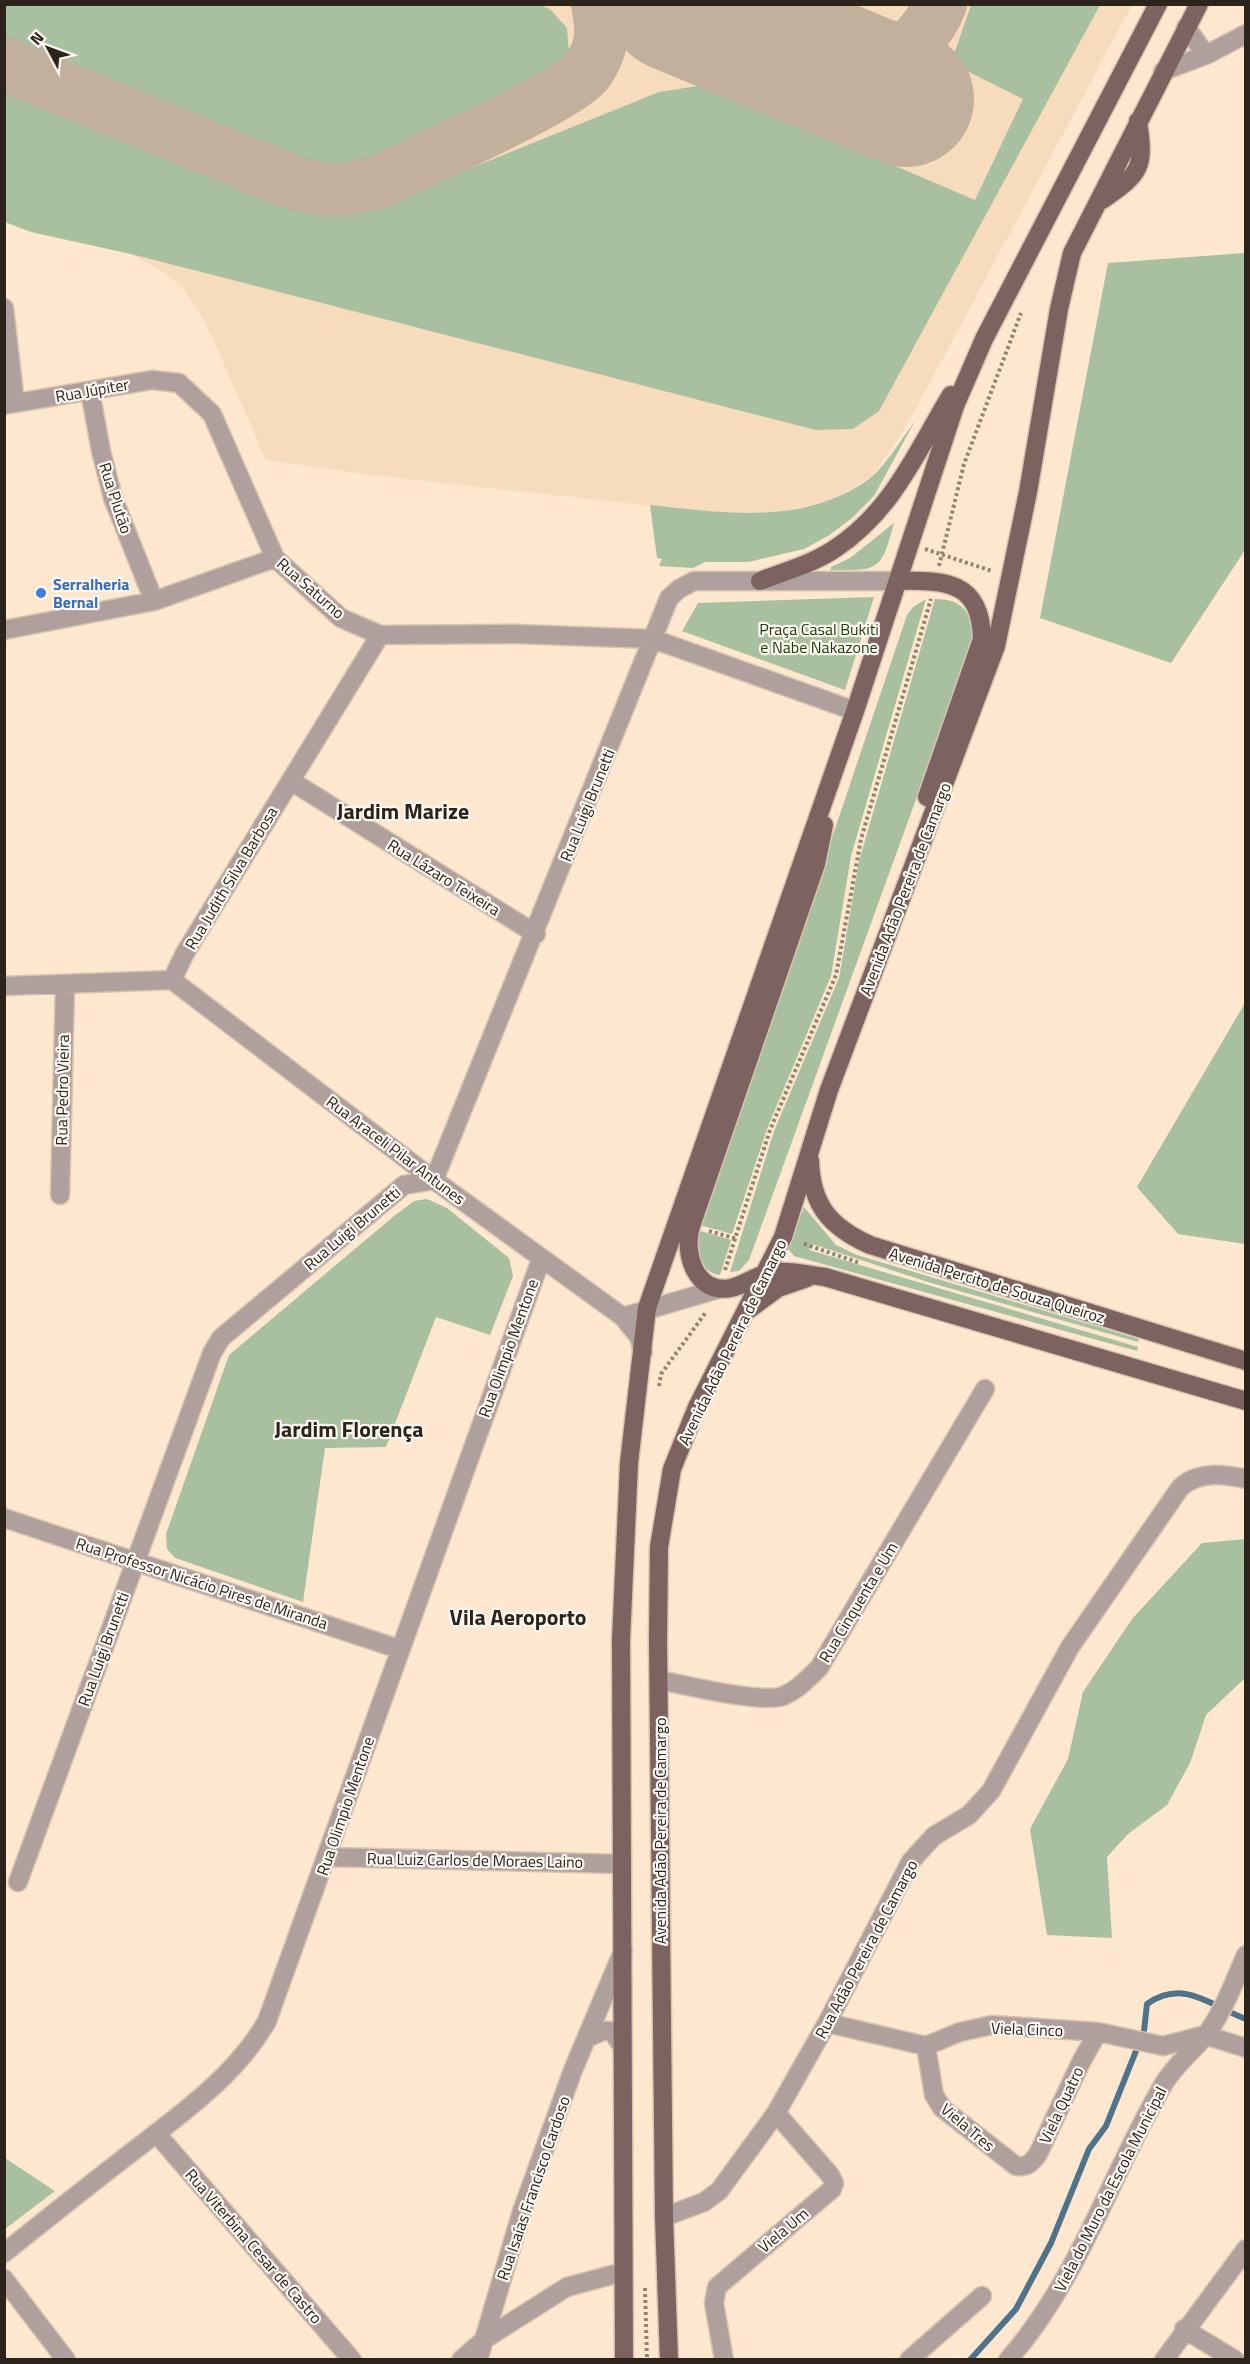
<svg xmlns="http://www.w3.org/2000/svg" width="1250" height="2364" viewBox="0 0 1250 2364" font-family="'Titillium Web',sans-serif">
	<rect width="100%" height="100%" fill="#fde7cf"/>
	<path fill="#f6dbbd" d="M5,5h1127l-207,387 -27,47 -27,38 -35,22 -67,16 -41,-1 -349,-38 -113,-16 -54,-123 -14,-27 -15,-22 -18,-15 -34,-19 -100,-22 -26,-10z"/>
	<path fill="#a8c09f" d="M4,5h535l11,4 17,19 2,24 -6,21 -17,14 -190,80 -25,4 -26,-7 -300,-123z
		M971,5h129l-221,406 -26,18 -37,1 -685,-176 -100,-22 -26,-10v-133l286,118 40,8 46,-9 282,-114 46,-7 270,115 48,-101 -72,-36z
		M1245,253v297l-74,113 -131,-45 68,-355z
		M915,421l-41,75 -22,22 -24,18 -24,13 -56,13h-43l-12,6 -34,-2 3,-7 -5,-1 -7,-53c75,8 154,21 219,-26 16,-12 33,-41 46,-58z
		M894,523c-13,49 -15,47 -63,47v-3l19,-9z
		M874,597l-29,93 -163,-59 16,-28z
		M926,599l-75,257 -20,120 -64,153 -35,105 -36,-10 111,-312 100,-297 6,-8z
		M935,599c28,-1 39,16 38,43l-224,618 -10,11 -9,1 44,-141 65,-153 20,-117z
		M1245,1003v241l-67,-10 -41,-47z
		M427,1199l20,9 62,50 4,18 -23,59 -54,-18 -50,130 -61,1 -22,154 -128,-44 -8,-9 -1,-15 63,-179 165,-139 20,-15z
		M804,1207l32,38 21,10 282,84 -1,3 -210,-60 -116,-38 -3,6 329,97 -1,4 -343,-95 -6,-7z
		M694,1229l37,11 -11,35c-20,-2 -30,-28 -26,-46z
		M1245,1539v139l-39,37 -16,48 -23,42 -39,29 -21,23 5,81 -65,-3 -17,-106 38,-70 15,-67 49,-73 70,-76z
		M5,2158l50,33 -50,38z"/>
	<g fill="none" stroke-linecap="round" stroke-linejoin="round">
		<path stroke="#50738c" stroke-width="6" d="M970,2360l46,-51 35,-66 38,-94 17,-23 38,-95 3,-27c37,-26 64,2 99,15"/>
		<path stroke="#c2b09c" stroke-width="54" d="M4,64l287,118c36,10 52,11 88,0 37,-19 192,-86 209,-112 16,-25 15,-38 10,-66
			M835,70c15,-3 37,-2 51,-8 23,-11 45,-34 54,-58"/>
		<path stroke="#c2b09c" stroke-width="136" d="M676,4l230,95"/>
		<g stroke="#d7c4af" stroke-width="21">
			<path id="minor" d="M1186,27l20,28
				M1163,71l43,-16 40,-21
				M4,308l11,95
				M90,391l11,60 12,47 41,103
				M4,405l148,-25 27,3 33,31 63,144 66,60 39,17 136,-1 137,5 202,72
				M4,630l150,-29 121,-43
				M291,781l245,153
				M172,980l262,200 189,137 16,20 4,15
				M172,980l13,-27 195,-318
				M4,986l168,-6
				M434,1180l235,-582 10,-9 15,-8h204
				M60,1195l5,-211
				M623,1317l95,-28
				M4,1518l395,131
				M659,1680c27,5 102,24 124,16 15,-6 25,-18 36,-28l166,-279
				M327,1857l295,7
				M18,1882l194,-529 9,-15 183,-153 30,-5
				M827,2023l99,23
				M587,2038l16,-7h9l10,15
				M926,2046l34,-14 32,-7 106,7 65,14 42,-11 41,13
				M926,2046l8,49 8,13 74,58c12,1 15,-3 22,-12l43,-92 17,-30
				M156,2133l196,227
				M664,2217l40,-15 15,-11 57,-78 51,-90 84,-162 23,-25 35,-21 22,-24 79,-144 110,-159c17,-17 43,-14 66,-9
				M4,2253c40,-32 79,-63 119,-94 51,-40 112,-81 144,-138l274,-762
				M4,2279l62,81
				M1184,2329l51,31
				M461,2360l24,-21 82,-52 56,-15
				M478,2360l44,-149 51,-141 50,-119
				M724,2360l-10,-57 3,-16 115,-98 2,-6 -4,-8 -54,-62
				M909,2360l73,-64
				M1008,2360c71,-81 102,-184 155,-275 10,-18 29,-33 42,-49 18,-23 29,-54 41,-81
				M1164,2360l82,-111"/>
		</g>
		<g stroke="#d7c4af" stroke-width="21">
			<path id="major" d="M1102,200c39,-27 43,-32 36,-79
				M760,581c25,-10 53,-17 76,-33 57,-38 81,-97 115,-153
				M898,581c47,-1 83,0 84,58l-55,158
				M824,825l-8,39 -125,362c-8,26 4,69 40,62 15,-3 27,-15 43,-16 17,-2 35,3 51,5l421,124
				M810,1160c1,45 20,67 60,85l376,116
				M748,1310l30,-22 29,-10
				M624,2360l-3,-720 8,-177 18,-155 208,-597 100,-305 29,-67 174,-335
				M669,2360l-5,-143 -6,-576 1,-94 13,-78 25,-62 86,-170 46,-147 167,-444 32,-154 31,-183 13,-56 127,-249"/>
		</g>
		<path stroke="#928473" stroke-width="4" stroke-dasharray="3 3" stroke-linecap="butt" d="M925,549l67,22
			M939,566l25,-102 57,-151
			M709,1231l28,8
			M804,1244l56,19
			M725,1270l45,-140 66,-155 25,-136 70,-240
			M659,1386l2,-12 45,-62
			M645,2288l2,72"/>
		<use href="#minor" stroke="#afa09e" stroke-width="18"/>
		<use href="#major" stroke="#7c635f" stroke-width="18"/>
	</g>
	<circle fill="#3f7fe0" stroke="#fcf7f2" stroke-width="2" cx="41" cy="593" r="6"/>
	<g text-anchor="middle" dominant-baseline="central" stroke-width="4.5" stroke-linejoin="round" paint-order="stroke">
		<g font-size="16" fill="#2c241b" stroke="#fcf7f2">
			<text transform="translate(92 390) rotate(-10)">Rua Júpiter</text>
			<text transform="translate(116 498) rotate(72)">Rua Plutão</text>
			<text transform="translate(311 588) rotate(41)">Rua Saturno</text>
			<text transform="translate(587 805) rotate(-68)">Rua Luigi Brunetti</text>
			<text transform="translate(444 877) rotate(32)">Rua Lázaro Teixeira</text>
			<text transform="translate(231 878) rotate(-59)">Rua Judith Silva Barbosa</text>
			<text transform="translate(905 889) rotate(-69)">Avenida Adão Pereira de Camargo</text>
			<text transform="translate(62 1090) rotate(-89)">Rua Pedro Vieira</text>
			<text transform="translate(396 1150) rotate(37)">Rua Araceli Pilar Antunes</text>
			<text transform="translate(352 1228) rotate(-40)">Rua Luigi Brunetti</text>
			<text transform="translate(997 1285) rotate(17)">Avenida Percito de Souza Queiroz</text>
			<text transform="translate(732 1342) rotate(-64)">Avenida Adão Pereira de Camargo</text>
			<text transform="translate(508 1348) rotate(-70)">Rua Olimpio Mentone</text>
			<text transform="translate(202 1583) rotate(18)">Rua Professor Nicácio Pires de Miranda</text>
			<text transform="translate(858 1602) rotate(-59)">Rua Cinquenta e Um</text>
			<text transform="translate(103 1649) rotate(-70)">Rua Luigi Brunetti</text>
			<text transform="translate(345 1806) rotate(-71)">Rua Olimpio Mentone</text>
			<text transform="translate(660 1831) rotate(-90)">Avenida Adão Pereira de Camargo</text>
			<text transform="translate(475 1860) rotate(1)">Rua Luiz Carlos de Moraes Laino</text>
			<text transform="translate(866 1949) rotate(-62)">Rua Adão Pereira de Camargo</text>
			<text transform="translate(1027 2029) rotate(2)">Viela Cinco</text>
			<text transform="translate(1061 2105) rotate(-65)">Viela Quatro</text>
			<text transform="translate(968 2127) rotate(40)">Viela Tres</text>
			<text transform="translate(533 2188) rotate(-71)">Rua Isaías Francisco Cardoso</text>
			<text transform="translate(1110 2189) rotate(-63)">Viela do Muro da Escola Municipal</text>
			<text transform="translate(783 2230) rotate(-40)">Viela Um</text>
			<text transform="translate(254 2246) rotate(49)">Rua Viterbina Cesar de Castro</text>
		</g>
		<g font-size="16" font-weight="bold" fill="#366cbe" stroke="#fcf7f2" text-anchor="start">
			<text x="53" y="584">Serralheria<tspan x="53" dy="18">Bernal</tspan></text>
		</g>
		<g font-size="16" fill="#1b3d06" stroke="#fcf7f2">
			<text x="819" y="629">Praça Casal Bukiti<tspan x="819" dy="18">e Nabe Nakazone</tspan></text>
		</g>
		<g font-size="22" font-weight="bold" fill="#2c241b" stroke="#fcf7f2">
			<text x="403" y="811">Jardim Marize</text>
			<text x="349" y="1429">Jardim Florença</text>
			<text x="518" y="1617">Vila Aeroporto</text>
		</g>
	</g>
	<rect width="1250" height="2364" fill="none" stroke="#2c241b" stroke-width="12"/>
	<g transform="translate(48 48) rotate(311)" stroke="#fcf7f2" stroke-width="4.5" paint-order="stroke">
	<path d="M0-4.5L10 22L0 15L-10 22Z" fill="#2c241b"/>
	<text y="-9" font-size="16" font-weight="bold" text-anchor="middle" fill="#2c241b">N</text>
	</g>
</svg>
